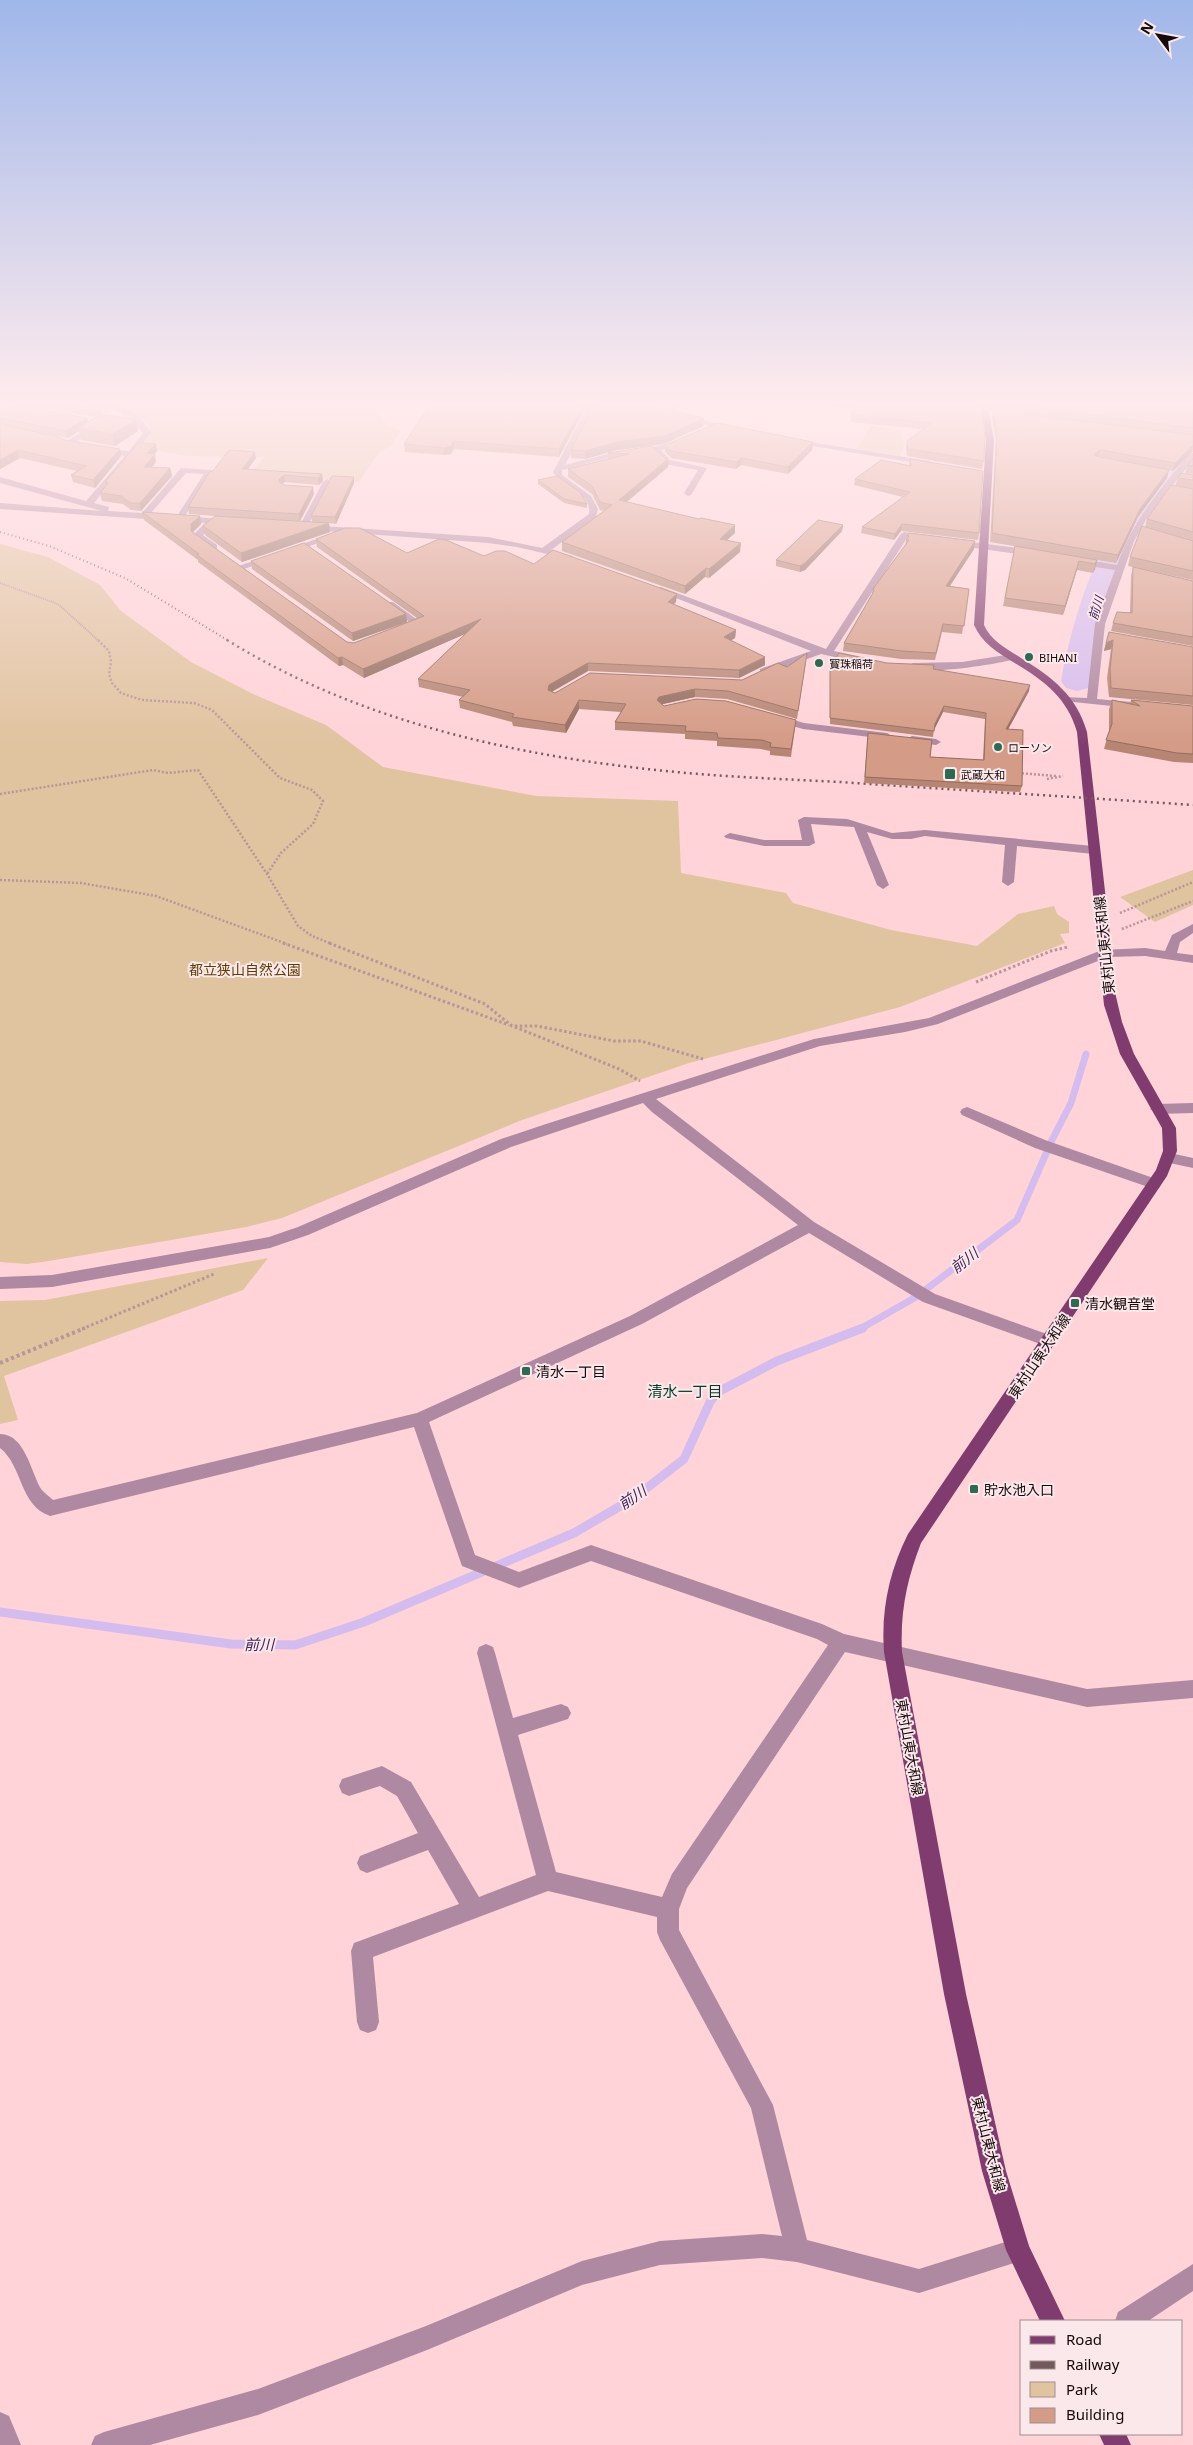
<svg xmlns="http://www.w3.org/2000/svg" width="1193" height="2445" viewBox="0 0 1193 2445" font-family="'Noto Sans','Noto Sans JP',sans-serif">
	<rect width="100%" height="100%" fill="#ffd3d8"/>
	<path fill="#e0c39f" d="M114,403h235l25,7 15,17 12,3 -10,16 -12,6 -20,30 -109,-10 15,-15 -76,-1 -47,-8 8,-24z
		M871,426l30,4 1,9 3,5 -5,12 -43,-7z
		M0,544l48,13 52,28 21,26 70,51 62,32 73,31 57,42 153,29 142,5 3,72 105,20 7,10 98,27 86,16 41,-32 36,-8 3,8 12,8v11l-9,1 5,9 -165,64 -211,56 -167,57 -240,98 -36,9 -197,34 -22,3 -27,-2z
		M1193,870v35l-38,17 -35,-25z
		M268,1258l-25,32 -239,86 14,44 -18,4v-123l45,-1z"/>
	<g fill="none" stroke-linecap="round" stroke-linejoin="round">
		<path stroke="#d5bcee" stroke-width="7" d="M860,1329l56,-32 101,-77 35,-80 19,-37 15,-49"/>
		<path stroke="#d5bcee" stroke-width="9" d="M0,1612l231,32 64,1 69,-23 210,-89 60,-35 50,-39 26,-57 8,-10 59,-31 86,-33"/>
		<path fill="#d5bcee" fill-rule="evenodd" d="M1193,432v24l-33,40 -13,19 -21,45 -18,50 -15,71 -5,7 -11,3 -11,-3 -5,-7c15,-81 45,-161 101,-222 9,-10 17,-23 31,-27z"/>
		<path stroke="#b8959a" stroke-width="2" stroke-dasharray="1 1" stroke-linecap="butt" d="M235,403l21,12 38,-12
			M0,583l58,21 41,37"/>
		<path stroke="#b8959a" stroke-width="2.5" stroke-dasharray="2 2" stroke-linecap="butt" d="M98,640l11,11 2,11 -2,12 3,9 9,10 21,7 52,3 18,7 68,68 32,12 11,11 -10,23 -32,29 -14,21
			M1018,773l38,3
			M1047,779l16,-3
			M0,794l153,-24 15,3 30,-3 69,104 31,52 14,10 20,8
			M0,880l81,3 75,13 131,48
			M1120,913l73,-31
			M1122,929l71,-28"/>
		<path stroke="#b8959a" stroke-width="3" stroke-dasharray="2.5 2.5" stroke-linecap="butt" d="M283,943l226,82
			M329,943l156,61 27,22h25l77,15h27l62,18
			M976,982l75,-31 17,-4
			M515,1027l104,42 21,12
			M82,1329l132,-55"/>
		<path stroke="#b8959a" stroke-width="4" stroke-dasharray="3 3" stroke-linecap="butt" d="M0,1363l85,-35"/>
		<path fill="#af88a2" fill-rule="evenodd" d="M102,403c20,0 40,12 49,30l-57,70 15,4 -1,4 34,2 39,-45 31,2 1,2 -28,44 46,4 1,2 -4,3 -13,-1 -12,11 14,10v4h-6l-18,-14 12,-12 -205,-14v-6l102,8 -102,-28v-6l86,24 39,-45 -28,-4v-4l32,3 14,-18 -10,-13zM186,473l18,1 -27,42 -27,-2z
			M589,403h8l-32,62 54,-14 40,-5 24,-7 4,2 -1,2 -25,7 9,10 37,8 -16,27 -3,1 -4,-3 14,-23 -34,-6 -11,-12 -34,3 -57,15v5l29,21 7,13 -2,8 -45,33 22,6v4l-56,-13 -29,-4 -177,-13 -4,-2 -4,2 -4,-3 24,-45 4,-3 4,3 -23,43 180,12 54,11 47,-34c4,-22 -28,-26 -36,-42z
			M674,403h9l-11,10 64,15 -4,2 -69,-14v-4z
			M94,424l7,2 -32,20 -7,-2z
			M791,439l138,22 4,2 -4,2 -135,-22 -4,-2z
			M1190,453h3v7l-44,55 -15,26 -29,83 -8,75 34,3 5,3 -5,3 -67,-7v-4l23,1 8,-74 20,-54 -39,-6 -5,-3 5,-3 41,7c17,-47 42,-74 73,-112z
			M904,532l23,3 4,3 -4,3 -20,-3 -73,113 28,6 1,2 -5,3 -37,-8 -53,19h-8v-4l51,-18 -158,-62 8,-2 165,62 74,-114z
			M331,534l7,2 -94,33 -8,-2z
			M955,540l78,10 5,3 -5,3 -81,-11v-4z
			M387,602h6l30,22 -14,6h-6v-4l8,-3 -24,-17z
			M1012,654l5,3 -1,2c-19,5 -95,18 -108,7l5,-3 49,-1z
			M776,715l28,8 83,10 5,3 -5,3 -84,-10 -31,-9 -1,-2z
			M912,736l24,3 5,3 -5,3 -28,-4 -1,-2z
			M804,817l43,2 45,14 33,-3 168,16 6,4 -6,4 -76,-8 -3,36 -6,4 -6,-4 3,-37 -80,-9 -14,3h-19l-25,-7 22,53 -6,4 -6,-4 -23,-58 -43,-3 4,19 -6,3h-45l-38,-8 -2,-2 6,-3 34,7h38l-4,-20z
			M1193,924v9l-13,9 -3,11 16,2v8l-48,-7 -37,1 -170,67 -33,8 -85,14 -164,53 158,123 121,72 120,43 2,4 -2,4 -6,2 -6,-2 -120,-43 -114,-69 -167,91 -213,98 46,133 44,17 72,-27 231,79 22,10 243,55 106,-9v18l-106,9 -242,-55 -158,236 -8,21v21l94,175 34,135 112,29 99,-31 9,3 3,9 -3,9 -108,34 -122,-31 -35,-4 -102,7 -78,20 -155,65 -169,65 -108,30h-59l4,-9 9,-4 154,-43 168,-63 156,-65 78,-20 102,-7 20,2 -31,-128 -91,-168 -3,-8v-15l-109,-26 -175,66 6,65 -3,8 -8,3 -8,-3 -3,-8 -6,-71 3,-8 105,-39 -31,-54 -61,23 -7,-3 -3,-7 3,-7 58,-23 -21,-37 -17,-10 -31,10 -7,-3 -3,-7 3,-7 40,-13 29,16 68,115 57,-22 -59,-222 2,-6 7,-3 7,3 2,6 18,65 48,-14 7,3 3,6 -3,6 -50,16 38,137 106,25 10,-23 156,-229 -11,-6 -226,-78 -72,27 -57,-22 -48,-139 -364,89c-31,-11 -27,-50 -50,-68v-14c25,0 31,38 41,55 3,4 8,7 12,11l364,-87 213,-97 168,-91 -146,-113 -9,-9 -132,44 -203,88 -38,13 -218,39 -52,2v-12l52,-2 217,-38 29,-10 203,-88 45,-15 268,-85 115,-21 173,-68 43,-2 20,3 7,-16z
			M1193,1103v10l-36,1 -7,-5 7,-5z
			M967,1107l78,33 114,40 2,4 -2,4 -5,1 -119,-41 -73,-33 -2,-3 2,-3z
			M1170,1153l23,5v10l-28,-6 -2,-4 2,-4z
			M1193,2264v27l-45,30h-33l3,-9z
			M0,2412l9,4 12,29h-21z"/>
		<path fill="#803c6e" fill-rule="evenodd" d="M973,403h8l8,10 5,27 -10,185c7,16 23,24 37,33 31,19 56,38 66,74l25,221 2,35 8,34 12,32 42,74 1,23 -10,25 -246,367c-14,36 -21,69 -19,109l64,342 40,177 23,75 36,75h-25l-34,-71 -24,-79 -38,-177 -60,-342c-3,-42 5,-80 24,-118l248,-364 7,-19 -1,-23 -42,-74 -16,-49 -27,-273c-10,-35 -34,-52 -64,-70 -16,-10 -31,-19 -39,-37l12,-185 -5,-27z
			M1099,2434h27l5,11h-27z"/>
		<path stroke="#745a5d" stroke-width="2" stroke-dasharray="1 3" stroke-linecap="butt" d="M0,532l49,14 76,32 104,63"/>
		<path stroke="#745a5d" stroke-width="2.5" stroke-dasharray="2 4" stroke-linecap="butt" d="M227,640c131,81 287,116 439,131 58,6 116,8 174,11 118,8 235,15 353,23"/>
	</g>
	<path fill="#b68573" d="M0,403l87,15 1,4 8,-5 -86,-14h96l1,5 -5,3v3l34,6 2,11 -23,15 -34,-6 -2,-9 -11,7 -40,-8 93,26 -26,32 -22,-6 -2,-7 6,-4 -57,-13 -20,11z
		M588,403l-29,54 -105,-8 -3,5 -7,1 -39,-3 -1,-8z
		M818,403h160l6,58 -2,8 -75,-13 -1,-8 1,-7 16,-12 -73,-7 1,-8 2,-5z
		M984,403h209v49h-1l-19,19 -9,-2 3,9 -29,39 -22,46 -126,-21 6,-102 -4,-22 1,-8 63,8 -67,-8z
		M662,408l42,10 -1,8 -39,18 -47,6 -32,9 -14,-1v-8z
		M813,442l-1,8 -24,24 -47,-9 -5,4 -65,-11 -6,-6v-7z
		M157,451l-3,3 2,8 -4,5 18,1 2,8 -31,35 -10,-1 -8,-6 -21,-3 -2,-8 6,-7 -1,-4z
		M608,453l55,4 5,2v8l-41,35 72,17 36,6v8l-8,7 13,12 -31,26 -4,-1 -20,17 -123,-43v-9l42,-31 -4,-1 -8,-16 -24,-17v-8l40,-10z
		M256,458l-8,11 74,5 1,7 -4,4 -34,-3 -3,2 32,10 -14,27 12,1 -1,-6 43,-39v6l-18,41 -7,-1 1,9 -88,30 -37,-27 -2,-9 12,-10 -26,-2 -1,-7z
		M1193,458v16l-8,-1 3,-8z
		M910,459l69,74 -1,7 -77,-9 -7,9 -33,-7 1,-6 41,-30 -49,-12 1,-6 54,-13z
		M1178,478l15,2v9l-18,-3z
		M538,480l49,24v4l-23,-5 -26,-19z
		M1193,489v52l-48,-14 2,-8z
		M142,512l58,4 1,8 -8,8 154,110 7,1 48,-19 -49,17 -101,-72 -1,-8 155,53 1,8 10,-4 -100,-71 -1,-8 91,14 77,3 50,8 142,38 -2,2 62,26 -1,8 -4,2 34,25 -26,13 -151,-7 -36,21 3,1 187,-13 64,-19 -9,58 -70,-20 -32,-2 -33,7 2,2 132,14 -5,37 -21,-2v-4l-9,-2 -44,-3v-5l-32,-2v-5l-70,-4v-8l6,-10 -42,-3 -13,24 -53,-7 -1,-4 -52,-14 -1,-8 4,-3 -44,-10 -1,-8 47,-45 -101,44 -21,-13 -4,1 -141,-104v-2l-54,-40z
		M843,525l-1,6 -37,39 -5,2 -24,-6v-6z
		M907,536l67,13 -24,37 19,3 -7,45 -20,-2 -7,28 -34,-1 -58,-8 1,-8 28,-49 1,-5 32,-44z
		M1193,541v39l-65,-14 2,-9z
		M1015,546l82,14 -2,9 -2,4 -16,-3 -14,45 -60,-9z
		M1133,567l60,14v65l-82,-15 2,-8 17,-11 1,-36z
		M1106,643l87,4v58l-84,-8 -2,-19 4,-29 -7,2z
		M887,663l46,6 96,22 -21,38 14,57 -2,6 -156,-9 4,-50 62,24 53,3 2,-41 -42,-7 -9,17 -1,8 -103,-13v-56z
		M1112,700l18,4 1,-4 62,6v57l-19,-1 -70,-13 5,-18v-22z"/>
	<path fill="#946c5e" d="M101,403h5l1,5 -5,3 1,4 -6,3 -2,-12z
		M584,403h4l-29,54v-8z
		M87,418l2,7 -11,3 1,3 -11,7 -2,-7z
		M704,418l-1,8 -39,18 -47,6 -32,9v-8z
		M136,420l2,11 -23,15 -3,-12z
		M454,441v8l-3,5 -7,1v-7z
		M813,442l-1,8 -24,24v-7z
		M156,444l1,7 -9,10 -1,-8z
		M1193,445l-1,7 -19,19 2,-8z
		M120,449l1,7 -26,32 -2,-8z
		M18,450l2,8 -20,11v-9z
		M1100,450l-2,8 -6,3 2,-7z
		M255,452l1,6 -13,18 -1,-7z
		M155,454l1,8 -10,12 -2,-7z
		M741,458v7l-5,4 1,-7z
		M668,459v8l-49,41v-8z
		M170,468l2,8 -31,35 -1,-8z
		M1169,470l-2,8 -29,39 -22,46 2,-8 22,-46z
		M322,474l1,7 -4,4 -1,-7z
		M284,475l1,7 -5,4v2l-1,-9z
		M354,477v6l-18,41 -1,-7z
		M313,487l1,7 -14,27 -1,-7z
		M200,516l1,8 -8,8 -2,-1v-7z
		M329,523l1,9 -88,30 -1,-9z
		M902,524l-1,7 -7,9 1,-6z
		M735,525v8l-16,14 1,-8z
		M843,525l-1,6 -37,39 -5,2v-6z
		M975,541l-1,8 -29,44 1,-7z
		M741,543l-1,9 -31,26v-9z
		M1097,560l-2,9 -2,4 2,-9z
		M1079,561l-2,9 -14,45 2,-9z
		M706,568l-1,9 -20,17v-8z
		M677,594l-1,8 -9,8 1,-8z
		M406,614l1,8 -54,19 -1,-8z
		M481,619v8l-117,51 -1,-9z
		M736,630l-1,8 -12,7 1,-8z
		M1113,640l-2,9 -7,2 2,-8z
		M342,657l1,8 -4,1 -1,-8z
		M765,657v8l-26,13v-8z
		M588,663v8l-39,22 -1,-3 1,-5z
		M1030,685l-1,6 -24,44 1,-6z
		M695,689v8l-36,8 -2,-5 2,-3z
		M579,700v9l-13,24 -1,-8z
		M944,706l-1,6 -9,18 1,-6z"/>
	<path fill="#d49b86" stroke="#946c5e" d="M0,403h8l79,15 -21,13 -66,-13z
		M53,403h48l-6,3 6,1 -5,3z
		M431,403h153l-25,46 -105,-8 -3,5 -7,2 -40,-4z
		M595,403h61l5,2 1,3 42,10 -39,18 -48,6 -32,9 -14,-1z
		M856,403h122l3,3 4,26 -1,29 -76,-12 -1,-8 25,-18 -81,-9z
		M1001,403h192v25z
		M993,410l200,25v10l-18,18 -75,-13 -6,4 1,2 74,14 -29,39 -22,46 -126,-22 5,-101z
		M102,414l34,6 -24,14 -34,-6z
		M717,423l96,19 -25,25 -47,-9 -4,4 -66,-11 -6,-6z
		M0,424l59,13 6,3 55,9 -27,31 -22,-5 15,-9 -68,-16 -18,10z
		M138,443l18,1 -9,9 8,1 -11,13 26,1 -30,35h-10l-9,-7 -21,-3 8,-10 -3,-1z
		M652,446l11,11 5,2 -49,41 80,19 2,-1 34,7 -15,14 21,4 -32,26 -3,-1 -21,18 -123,-44 50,-37 -12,-3 -8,-16 -24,-17 61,-15 -21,-1z
		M229,450l26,2 -13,17 80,5 -4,4 -34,-3 -5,4v3l5,3 29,2 -14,27 -111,-7 22,-36 2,1z
		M1193,458v8l-5,-1z
		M910,459l73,12 -4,62 -77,-9 -7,10 -33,-7 48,-35 -55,-13 26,-19 30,6z
		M1181,473l12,2v5l-15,-2z
		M332,476l22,1 -19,40 -24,-1z
		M557,476l23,16 7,12 -23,-5 -26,-19z
		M1171,485l22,4v43l-46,-13z
		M142,512l58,4 -9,8v7l156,111 7,1 70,-27 -108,-77 29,-11h15l47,25 32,-14 7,1 38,16 12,-5h9l29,13 19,-14 124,44 -9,8 68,28 -12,7 41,20 -26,13 -151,-7 -39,22 -1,5 7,3 35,-20 152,7 36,-17 9,4 20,-14 -9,58 -70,-20 -33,-2 -36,8 -2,3 7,6 32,-7 30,2 70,19 -5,29 -21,-2 1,-4 -9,-3 -44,-2 -1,-5 -32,-2 1,-5 -71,-4 11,-18 -47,-4 -14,25 -53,-8 2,-3 -55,-14 11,-10 -52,-11 63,-60 -118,50 -21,-12 -4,1 -141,-103 2,-1z
		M215,516l114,7 -88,30 -38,-27z
		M818,520l25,5 -38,38 -5,3 -24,-6z
		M1142,526l51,15v30l-63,-14z
		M909,533l66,8 -29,45 23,3 -5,37 -21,-2 -7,29 -34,-2 -58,-8 30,-52 -1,-2 36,-49h-3l3,-4h-2z
		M304,543l102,71 -54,19 -101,-72z
		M1015,546l82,14 -2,4 -16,-3 -14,45 -60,-8z
		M1133,567l60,14v56l-80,-14 4,-11 15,1z
		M1109,632l84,15v49l-82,-8 -1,-19 3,-29 -7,3z
		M839,653l48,10 47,2 -1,4 97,16 -24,44 17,1 -1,56 -157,-9 3,-44 64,7 -2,17 54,3 2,-47 -42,-7 -9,18 -1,7 -104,-13v-50z
		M1112,700l28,6 -9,-6 62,6v48l-16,-1 -71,-13 6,-16z"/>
	<linearGradient id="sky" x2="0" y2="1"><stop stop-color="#a0b7ea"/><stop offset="0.54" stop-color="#ffebed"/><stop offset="1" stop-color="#ffebed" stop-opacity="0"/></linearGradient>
	<rect width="1193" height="746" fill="url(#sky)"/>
	<g fill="#2e6953" stroke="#fae8ea" stroke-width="2">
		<circle cx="1029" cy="657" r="5"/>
		<circle cx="819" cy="663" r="5"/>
		<circle cx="998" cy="747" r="5"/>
		<rect x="944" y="768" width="12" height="12" rx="2.5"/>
		<rect x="1070" y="1298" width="10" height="10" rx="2.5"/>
		<rect x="521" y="1366" width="10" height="10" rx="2.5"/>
		<rect x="969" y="1484" width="10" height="10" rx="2.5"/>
	</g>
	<g text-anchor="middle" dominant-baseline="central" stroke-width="4" stroke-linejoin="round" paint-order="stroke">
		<g font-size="11" fill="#16090b" stroke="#fae8ea" text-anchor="start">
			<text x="1039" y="657">BIHANI</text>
			<text x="829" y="663">寳珠稲荷</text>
			<text x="1008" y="747">ローソン</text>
			<text x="961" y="774">武蔵大和</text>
		</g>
		<g font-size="12" font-style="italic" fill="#44235e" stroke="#fae8ea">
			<text transform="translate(1096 608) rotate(-73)">前川</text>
		</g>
		<g font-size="14" fill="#16090b" stroke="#fae8ea">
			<text transform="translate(1104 945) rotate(-96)">東村山東大和線</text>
			<text transform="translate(1039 1356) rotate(-56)">東村山東大和線</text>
			<text transform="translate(910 1747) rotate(80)">東村山東大和線</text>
			<text transform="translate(989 2144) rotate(76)">東村山東大和線</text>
		</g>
		<g font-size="14" fill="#603c00" stroke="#fae8ea">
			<text x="245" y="969">都立狭山自然公園</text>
		</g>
		<g font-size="14" fill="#16090b" stroke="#fae8ea" text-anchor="start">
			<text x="1085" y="1303">清水観音堂</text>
			<text x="536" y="1371">清水一丁目</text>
			<text x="984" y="1489">貯水池入口</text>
		</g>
		<g font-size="15" font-style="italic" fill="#44235e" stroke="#fae8ea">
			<text transform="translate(964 1260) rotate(-38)">前川</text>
			<text transform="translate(632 1497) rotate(-34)">前川</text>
			<text x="259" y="1644">前川</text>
		</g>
		<g font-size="15" fill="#063a29" stroke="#fae8ea">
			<text x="685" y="1391">清水一丁目</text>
		</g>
	</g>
	<rect x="1020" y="2320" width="162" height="115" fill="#fae8ea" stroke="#9f8f91"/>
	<rect x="1030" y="2336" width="25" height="8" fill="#803c6e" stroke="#9f8f91"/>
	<text x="1066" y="2345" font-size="15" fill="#16090b">Road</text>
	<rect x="1030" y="2361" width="25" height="8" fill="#745a5d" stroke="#9f8f91"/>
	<text x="1066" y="2370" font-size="15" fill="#16090b">Railway</text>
	<rect x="1030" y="2382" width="25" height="15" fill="#e0c39f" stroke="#9f8f91"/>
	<text x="1066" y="2395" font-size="15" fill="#16090b">Park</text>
	<rect x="1030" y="2408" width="25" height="15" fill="#d49b86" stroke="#9f8f91"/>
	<text x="1066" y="2420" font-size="15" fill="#16090b">Building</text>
	<g transform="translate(1158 35) rotate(302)" stroke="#fae8ea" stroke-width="4" paint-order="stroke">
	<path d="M0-4L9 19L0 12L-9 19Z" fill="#16090b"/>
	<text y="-8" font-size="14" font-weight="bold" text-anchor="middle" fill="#16090b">N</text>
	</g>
</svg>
